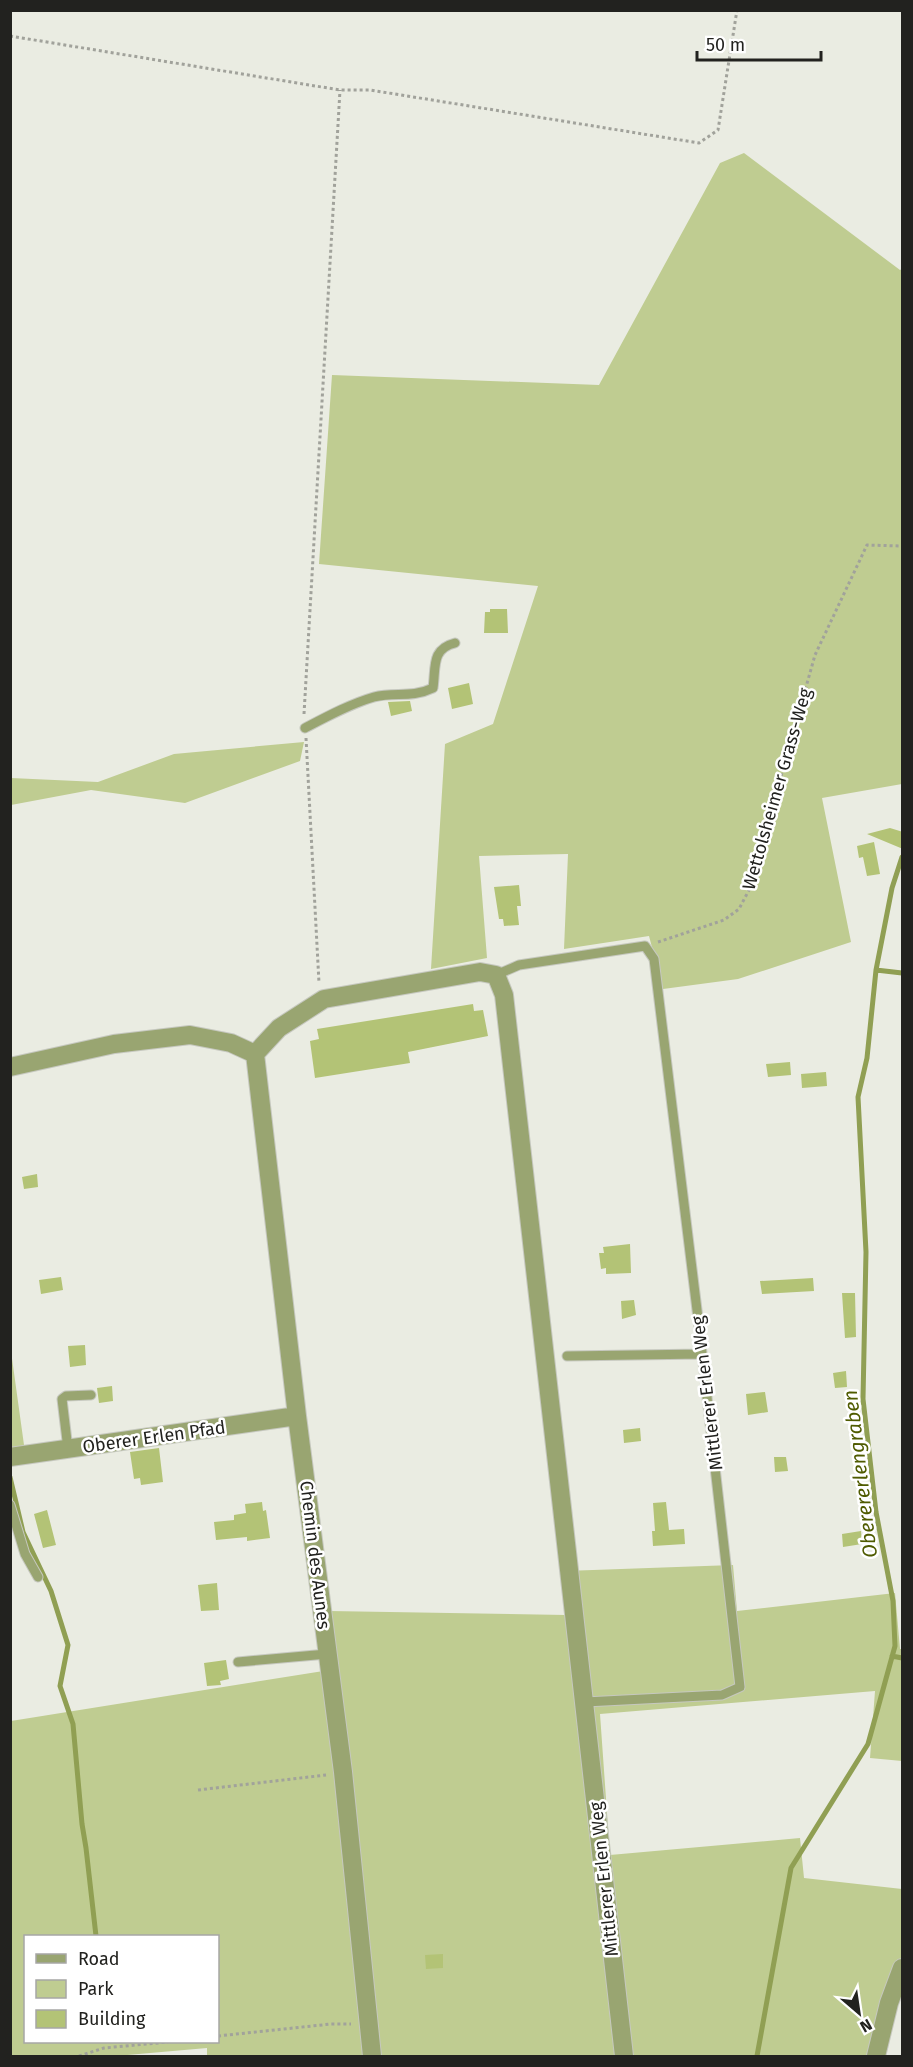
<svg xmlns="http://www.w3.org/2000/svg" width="913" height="2067" viewBox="0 0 913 2067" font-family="'Fira Sans',sans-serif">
	<rect width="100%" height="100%" fill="#eaece2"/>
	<path fill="#bfcc91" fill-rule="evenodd" d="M744,153l156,117 2,-1v515l-80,14 29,144 -113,37 -75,10 -14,-53 -85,13 4,-95 -89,2 8,102 -56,11 14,-225 48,-20 45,-138 -219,-22 13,-189 267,10 121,-222z
		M304,742l-4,19 -115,42 -94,-13 -80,15v-27l87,4 76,-28z
		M10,1344l14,101 -13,5h-1z
		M733,1565l4,46 158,-18 5,56h2v112l-32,-3 5,-67 -275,23 10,141 190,-17 4,40 98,11v106l-13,25 -5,36h-677v-8l-91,8h-105v-335l325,-52 -7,-58 237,4 -1,-44zM26,1936h192v106h-192z"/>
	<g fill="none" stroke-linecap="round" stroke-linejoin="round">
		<path stroke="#909f53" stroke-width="5" d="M876,970l26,3
			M10,1477l13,55 28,59 17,54 -8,41 13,38 9,100 4,24 10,88
			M892,1656l10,2
			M757,2056l34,-188 77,-124 27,-98 -2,-45 -17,-89 -13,-113 3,-147 -8,-155 9,-39 9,-88 16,-82 10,-31"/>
	</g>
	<path fill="#b3c376" d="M490,609h17l1,24h-24l1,-21h5z
		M469,683l4,21 -21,5 -4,-21z
		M410,701l2,10 -21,5 -3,-14z
		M890,828l13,4v17l-36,-15z
		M874,842l6,32 -13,2 -4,-19 -4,1 -2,-12z
		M519,885l2,21h-4l2,19 -15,1 -1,-7h-4l-5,-32z
		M473,1004l1,7 9,-1 5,26 -80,16 2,11 -95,15 -5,-37 9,-2 -2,-10z
		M790,1062l1,13 -23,2 -2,-13z
		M826,1072l1,14 -25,2 -1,-14z
		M37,1174l1,13 -14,2 -2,-12z
		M630,1244l1,29 -25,1v-6l-5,1 -2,-16h5l-1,-6z
		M61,1277l2,13 -22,4 -2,-14z
		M813,1278l1,13 -52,3 -2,-13z
		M842,1293h13l1,44 -11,1z
		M634,1300l2,15 -14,4 -1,-18z
		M85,1345l1,20 -16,2 -2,-21z
		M846,1371l1,16 -12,1 -2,-15z
		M112,1386l1,15 -14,2 -2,-15z
		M765,1392l3,20 -20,3 -2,-21z
		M640,1428l1,13 -17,2 -1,-13z
		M159,1448l4,34 -22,3 -1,-7 -6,1 -4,-27z
		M774,1457h12l2,14 -13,1z
		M262,1502l1,9 3,-1 4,28 -23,3v-4l-31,3 -2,-18 20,-2v-5l12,-2 -1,-9z
		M666,1502l3,28 15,-1 1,15 -32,2 -1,-15h3l-2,-28z
		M47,1510l9,35 -13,3 -9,-34z
		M861,1531l1,13 -19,3 -1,-13z
		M217,1583l2,27 -18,1 -3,-26z
		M226,1660l3,19 -9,2 1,4 -14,1 -3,-23z
		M443,1954v14l-17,1 -1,-14z"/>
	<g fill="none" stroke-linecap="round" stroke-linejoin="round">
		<g stroke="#c6c8bf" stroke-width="11">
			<path id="lane" d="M305,728c21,-11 45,-24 69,-31 21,-6 36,2 59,-9 3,-21 -2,-39 22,-45
				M496,975l23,-10 126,-19 9,13 44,359 42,369 -18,8 -137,7
				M567,1356l135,-2
				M68,1449l-6,-50 4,-3 25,-1
				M10,1505l15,49 13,23
				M238,1662l89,-8"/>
		</g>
		<g stroke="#c6c8bf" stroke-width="20">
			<path id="street" d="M255,1054l42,362 46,356 29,284
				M10,1067l104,-23 76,-9 41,8 24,11 24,-26 45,-29 156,-27 16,3 8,20 120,1061
				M10,1457l287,-41
				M876,2056l13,-53 13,-35"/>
		</g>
		<path stroke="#a1a29b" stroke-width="3" stroke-dasharray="3 3" stroke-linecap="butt" d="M10,36l330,54h30l329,53 19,-13 19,-120
			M304,714l36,-624
			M306,738l13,245
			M658,942l66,-22 15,-11 10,-19 66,-235 52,-110 35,1
			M198,1790l128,-15
			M218,2036l113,-12h20
			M79,2056l25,-8 64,-6"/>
		<use href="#lane" stroke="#99a571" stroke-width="9"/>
		<use href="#street" stroke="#99a571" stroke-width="18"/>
	</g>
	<g text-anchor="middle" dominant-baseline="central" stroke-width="5" stroke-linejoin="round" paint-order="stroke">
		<g font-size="18" fill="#22221f" stroke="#fff">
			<text transform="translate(777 789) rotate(-74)">Wettolsheimer Grass-Weg</text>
			<text transform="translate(707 1393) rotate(-97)">Mittlerer Erlen Weg</text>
			<text transform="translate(154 1437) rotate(-8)">Oberer Erlen Pfad</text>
			<text transform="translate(315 1555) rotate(83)">Chemin des Aunes</text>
			<text transform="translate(604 1879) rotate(-96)">Mittlerer Erlen Weg</text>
		</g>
		<g font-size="20" font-style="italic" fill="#4f5b00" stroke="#fff">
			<text transform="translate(860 1474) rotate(-97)">Oberererlengraben</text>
		</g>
	</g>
	<rect width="913" height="2067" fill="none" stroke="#22221f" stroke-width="24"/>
	<rect x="24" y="1935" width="195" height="108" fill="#ffffff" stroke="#a7a7a5" stroke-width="1.5"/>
	<rect x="36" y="1954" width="30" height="9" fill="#99a571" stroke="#a7a7a5" stroke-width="1.5"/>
	<text x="78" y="1965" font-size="18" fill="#22221f">Road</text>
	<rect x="36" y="1980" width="30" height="18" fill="#bfcc91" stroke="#a7a7a5" stroke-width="1.5"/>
	<text x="78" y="1995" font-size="18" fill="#22221f">Park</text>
	<rect x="36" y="2010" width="30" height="18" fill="#b3c376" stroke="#a7a7a5" stroke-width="1.5"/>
	<text x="78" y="2025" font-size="18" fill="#22221f">Building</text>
	<g transform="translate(859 2013) rotate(151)" stroke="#ffffff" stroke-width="4.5" paint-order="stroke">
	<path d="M0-4.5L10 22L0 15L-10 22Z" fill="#22221f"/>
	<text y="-9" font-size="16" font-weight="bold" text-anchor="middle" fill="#22221f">N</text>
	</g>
	<path d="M697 51v9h124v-9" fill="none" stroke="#22221f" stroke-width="3"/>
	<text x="706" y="51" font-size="18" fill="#22221f" stroke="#ffffff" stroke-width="4.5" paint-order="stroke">50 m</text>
</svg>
